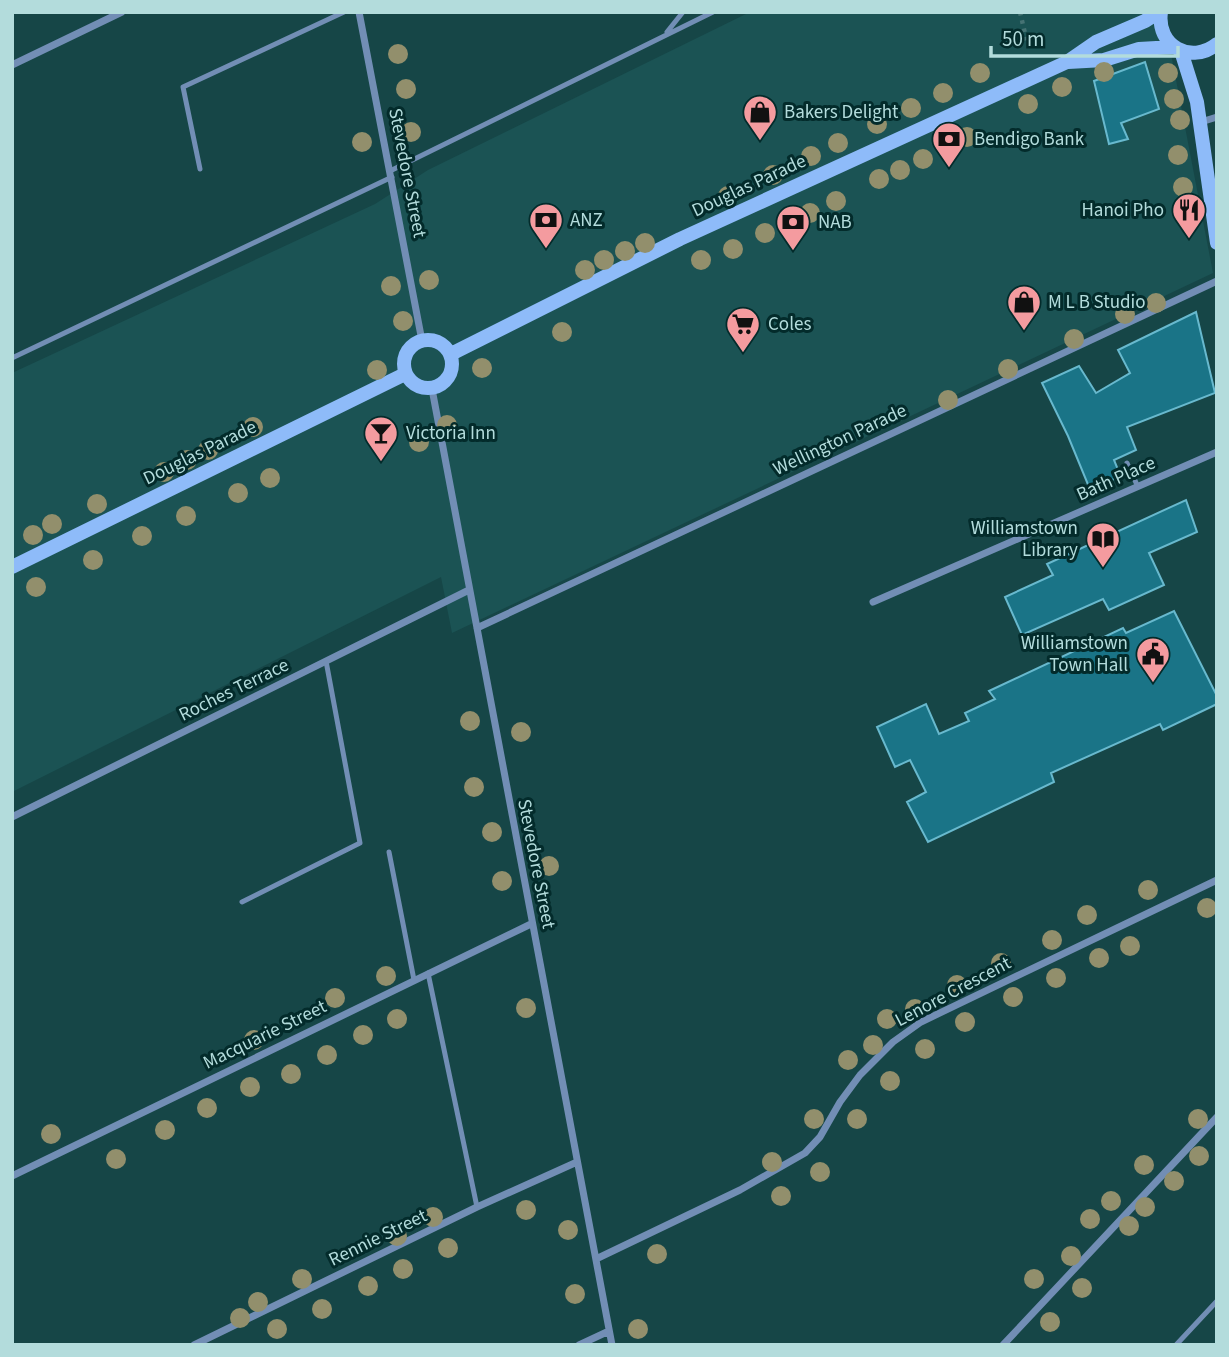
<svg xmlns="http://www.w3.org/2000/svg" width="1229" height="1357" viewBox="0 0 1229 1357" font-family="'Source Sans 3',sans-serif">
	<rect width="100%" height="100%" fill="#164647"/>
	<path fill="#1b5354" d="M750,12h413l50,261 -761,360 -11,-56 -429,215v-419l363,-169 53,-34z"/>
	<path fill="#1a7487" stroke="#68b9ce" stroke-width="2" d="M1145,62l14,47 -38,14 7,16 -19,5 -15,-63z
		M1196,312l19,81 -88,34 9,23 -22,10 7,17 -32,10 -21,-51 -26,-53 37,-17 17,27 34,-20 -12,-23z
		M1186,500l11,32 -48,21 15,32 -55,25 -6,-11 -81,36 -17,-38 48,-22 -6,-11z
		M1174,611l43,85v8l-54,26 -3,-6 -109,49 3,9 -126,60 -21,-40 19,-10 -16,-32 -15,7 -18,-40 49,-23 13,30 30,-13 -4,-8 30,-14 -6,-8 134,-63 3,5z"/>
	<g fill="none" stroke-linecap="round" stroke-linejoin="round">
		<path stroke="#467374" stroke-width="4.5" stroke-dasharray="3.5 5" stroke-linecap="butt" d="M1020,12l7,30"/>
		<path stroke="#728eb5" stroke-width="5" d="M667,32l16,-20
			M200,169l-17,-82 161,-75
			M390,171l323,-159
			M12,358l380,-181
			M1127,463l11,24
			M389,852l25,128
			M242,902l118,-59 -34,-182
			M428,973l49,234
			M1176,1345l41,-44"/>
		<path stroke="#728eb5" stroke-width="7" d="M359,12l63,329
			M12,65l110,-53
			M1201,122l16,-5
			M432,389l180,956
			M873,602l344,-150
			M477,628l740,-347
			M12,817l457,-227
			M12,1176l519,-252
			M596,1259l144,-69 65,-37 15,-16 20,-35 20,-27 33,-33 28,-20 296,-142
			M194,1345l283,-138 100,-45
			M579,1345l30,-14
			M1003,1345l214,-228"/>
		<path stroke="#8ebbf9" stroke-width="14" d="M1161,12c-5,34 30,53 56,32
			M1181,51l16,51 20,141
			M1068,62l36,-2 35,-11 35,-2
			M404 364a24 24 0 1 1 48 0a24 24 0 1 1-48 0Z
			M451,354l229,-115 387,-177 29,-20 49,-21 14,-9
			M12,567l393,-193"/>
	</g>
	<g fill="#928f6c">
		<circle cx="398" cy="54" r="10"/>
		<circle cx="1104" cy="72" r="10"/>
		<circle cx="980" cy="73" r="10"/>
		<circle cx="1168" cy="73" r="10"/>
		<circle cx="1062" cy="87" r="10"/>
		<circle cx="406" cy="89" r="10"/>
		<circle cx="943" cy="93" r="10"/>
		<circle cx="1174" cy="99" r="10"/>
		<circle cx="1028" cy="104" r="10"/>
		<circle cx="911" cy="108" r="10"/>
		<circle cx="1180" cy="120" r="10"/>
		<circle cx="877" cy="124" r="10"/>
		<circle cx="411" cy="132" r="10"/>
		<circle cx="967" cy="137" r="10"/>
		<circle cx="362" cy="142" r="10"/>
		<circle cx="838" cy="143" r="10"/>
		<circle cx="947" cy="145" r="10"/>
		<circle cx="1178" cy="155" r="10"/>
		<circle cx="811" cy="156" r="10"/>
		<circle cx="923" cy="159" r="10"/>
		<circle cx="900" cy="170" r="10"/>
		<circle cx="773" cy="175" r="10"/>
		<circle cx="879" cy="179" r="10"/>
		<circle cx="1183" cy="187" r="10"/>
		<circle cx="728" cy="196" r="10"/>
		<circle cx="836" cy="201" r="10"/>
		<circle cx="810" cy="213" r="10"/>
		<circle cx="765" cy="233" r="10"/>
		<circle cx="645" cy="243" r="10"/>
		<circle cx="733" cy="249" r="10"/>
		<circle cx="625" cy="251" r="10"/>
		<circle cx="604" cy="260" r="10"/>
		<circle cx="701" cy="260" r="10"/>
		<circle cx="585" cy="270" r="10"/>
		<circle cx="429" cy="280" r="10"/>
		<circle cx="391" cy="286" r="10"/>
		<circle cx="1156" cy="303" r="10"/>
		<circle cx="1125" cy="314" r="10"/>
		<circle cx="403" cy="321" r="10"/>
		<circle cx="562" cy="332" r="10"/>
		<circle cx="1074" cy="339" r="10"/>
		<circle cx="482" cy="368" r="10"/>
		<circle cx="1008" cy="369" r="10"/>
		<circle cx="377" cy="370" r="10"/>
		<circle cx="948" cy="400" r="10"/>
		<circle cx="447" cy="425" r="10"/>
		<circle cx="253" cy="427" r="10"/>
		<circle cx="419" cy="442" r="10"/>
		<circle cx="208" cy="450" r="10"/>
		<circle cx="187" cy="460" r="10"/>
		<circle cx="164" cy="472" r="10"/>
		<circle cx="270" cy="478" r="10"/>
		<circle cx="238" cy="493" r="10"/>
		<circle cx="97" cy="504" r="10"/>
		<circle cx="186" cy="516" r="10"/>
		<circle cx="52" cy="524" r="10"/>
		<circle cx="33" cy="535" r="10"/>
		<circle cx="142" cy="536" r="10"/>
		<circle cx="93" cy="560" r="10"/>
		<circle cx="36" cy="587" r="10"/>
		<circle cx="470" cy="721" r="10"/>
		<circle cx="521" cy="732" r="10"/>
		<circle cx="474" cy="787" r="10"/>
		<circle cx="492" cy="832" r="10"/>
		<circle cx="549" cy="866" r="10"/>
		<circle cx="502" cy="881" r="10"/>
		<circle cx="1148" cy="890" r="10"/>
		<circle cx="1207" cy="908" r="10"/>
		<circle cx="1087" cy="915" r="10"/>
		<circle cx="1052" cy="940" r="10"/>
		<circle cx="1130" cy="946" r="10"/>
		<circle cx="1099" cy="958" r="10"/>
		<circle cx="1001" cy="963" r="10"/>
		<circle cx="386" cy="976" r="10"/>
		<circle cx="1056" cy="978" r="10"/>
		<circle cx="957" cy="985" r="10"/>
		<circle cx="1013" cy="997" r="10"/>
		<circle cx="335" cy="998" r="10"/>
		<circle cx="526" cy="1008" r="10"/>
		<circle cx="915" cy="1009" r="10"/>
		<circle cx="397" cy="1019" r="10"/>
		<circle cx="887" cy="1019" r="10"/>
		<circle cx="965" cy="1022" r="10"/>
		<circle cx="363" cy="1035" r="10"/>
		<circle cx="254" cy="1040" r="10"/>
		<circle cx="873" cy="1045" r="10"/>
		<circle cx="925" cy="1049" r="10"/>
		<circle cx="327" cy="1055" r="10"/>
		<circle cx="848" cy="1060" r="10"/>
		<circle cx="291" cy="1074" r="10"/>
		<circle cx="890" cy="1081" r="10"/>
		<circle cx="250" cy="1087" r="10"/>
		<circle cx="207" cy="1108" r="10"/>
		<circle cx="814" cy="1119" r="10"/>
		<circle cx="857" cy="1119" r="10"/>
		<circle cx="1198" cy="1119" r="10"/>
		<circle cx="165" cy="1130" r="10"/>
		<circle cx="51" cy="1134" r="10"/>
		<circle cx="1199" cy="1156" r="10"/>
		<circle cx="116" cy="1159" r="10"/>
		<circle cx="772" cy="1162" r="10"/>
		<circle cx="1144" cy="1165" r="10"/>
		<circle cx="820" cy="1172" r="10"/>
		<circle cx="1174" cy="1181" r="10"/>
		<circle cx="781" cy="1196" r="10"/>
		<circle cx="1111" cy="1201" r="10"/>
		<circle cx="1145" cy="1207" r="10"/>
		<circle cx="526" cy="1210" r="10"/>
		<circle cx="433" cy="1217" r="10"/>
		<circle cx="1090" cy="1219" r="10"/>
		<circle cx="1129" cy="1226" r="10"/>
		<circle cx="568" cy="1230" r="10"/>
		<circle cx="397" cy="1236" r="10"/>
		<circle cx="448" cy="1248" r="10"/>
		<circle cx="657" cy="1254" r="10"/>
		<circle cx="1071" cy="1256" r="10"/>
		<circle cx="403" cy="1269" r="10"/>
		<circle cx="302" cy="1279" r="10"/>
		<circle cx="1034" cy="1279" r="10"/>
		<circle cx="368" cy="1286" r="10"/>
		<circle cx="1082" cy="1288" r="10"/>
		<circle cx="575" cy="1294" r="10"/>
		<circle cx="258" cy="1302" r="10"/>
		<circle cx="322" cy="1309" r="10"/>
		<circle cx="240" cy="1318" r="10"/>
		<circle cx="1050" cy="1322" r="10"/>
		<circle cx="277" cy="1329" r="10"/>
		<circle cx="638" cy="1329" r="10"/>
	</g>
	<defs>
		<g id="shop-pin" transform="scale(1.75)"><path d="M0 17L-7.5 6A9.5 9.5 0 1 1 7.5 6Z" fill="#f49b9f" stroke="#032b2b"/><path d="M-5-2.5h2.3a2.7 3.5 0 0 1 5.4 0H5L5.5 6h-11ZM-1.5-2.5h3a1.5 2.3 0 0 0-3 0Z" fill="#111"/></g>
		<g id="bank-pin" transform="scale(1.75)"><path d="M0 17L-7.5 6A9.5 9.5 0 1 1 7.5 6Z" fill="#f49b9f" stroke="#032b2b"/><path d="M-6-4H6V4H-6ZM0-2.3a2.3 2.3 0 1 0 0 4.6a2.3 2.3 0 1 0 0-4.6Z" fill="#111"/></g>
		<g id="restaurant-pin" transform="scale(1.75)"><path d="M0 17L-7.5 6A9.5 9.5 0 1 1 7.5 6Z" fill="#f49b9f" stroke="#032b2b"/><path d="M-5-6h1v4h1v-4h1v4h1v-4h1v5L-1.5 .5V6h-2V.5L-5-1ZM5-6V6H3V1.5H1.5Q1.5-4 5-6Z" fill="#111"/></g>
		<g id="supermarket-pin" transform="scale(1.75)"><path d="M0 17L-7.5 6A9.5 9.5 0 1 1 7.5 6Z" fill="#f49b9f" stroke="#032b2b"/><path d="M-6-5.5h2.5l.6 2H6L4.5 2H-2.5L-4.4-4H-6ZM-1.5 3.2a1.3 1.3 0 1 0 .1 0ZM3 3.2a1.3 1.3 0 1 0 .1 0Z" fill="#111"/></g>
		<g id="bar-pin" transform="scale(1.75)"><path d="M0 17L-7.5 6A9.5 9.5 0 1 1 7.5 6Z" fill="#f49b9f" stroke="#032b2b"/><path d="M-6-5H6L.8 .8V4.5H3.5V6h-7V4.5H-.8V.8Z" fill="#111"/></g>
		<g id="library-pin" transform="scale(1.75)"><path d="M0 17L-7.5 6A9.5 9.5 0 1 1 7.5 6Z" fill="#f49b9f" stroke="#032b2b"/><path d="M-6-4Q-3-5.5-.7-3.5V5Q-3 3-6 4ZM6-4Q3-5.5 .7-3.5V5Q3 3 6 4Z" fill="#111"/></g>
		<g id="civic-pin" transform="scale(1.75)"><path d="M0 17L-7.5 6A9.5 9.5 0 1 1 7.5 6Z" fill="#f49b9f" stroke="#032b2b"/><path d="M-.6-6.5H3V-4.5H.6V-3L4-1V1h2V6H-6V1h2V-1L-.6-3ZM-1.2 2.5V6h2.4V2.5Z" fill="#111"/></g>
	</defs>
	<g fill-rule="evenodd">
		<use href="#shop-pin" x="760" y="112"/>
		<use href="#bank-pin" x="949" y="139"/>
		<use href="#restaurant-pin" x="1189" y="210"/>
		<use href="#bank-pin" x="546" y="220"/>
		<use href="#bank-pin" x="793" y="222"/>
		<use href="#shop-pin" x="1024" y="302"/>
		<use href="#supermarket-pin" x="743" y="324"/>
		<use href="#bar-pin" x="381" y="433"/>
		<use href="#library-pin" x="1103" y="539"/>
		<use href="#civic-pin" x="1153" y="654"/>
	</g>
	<g text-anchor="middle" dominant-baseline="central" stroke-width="6" stroke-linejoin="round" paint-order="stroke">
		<g font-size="19" fill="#b3dcdc" stroke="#032b2b" text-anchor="start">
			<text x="784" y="112">Bakers Delight</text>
			<text x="974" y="139">Bendigo Bank</text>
			<text x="1164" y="210" text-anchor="end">Hanoi Pho</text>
			<text x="570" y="220">ANZ</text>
			<text x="818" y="222">NAB</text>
			<text x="1048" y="302">M L B Studio</text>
			<text x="768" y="324">Coles</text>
			<text x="406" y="433">Victoria Inn</text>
			<text x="1078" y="528" text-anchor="end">Williamstown<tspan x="1078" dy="22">Library</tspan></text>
			<text x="1128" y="643" text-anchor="end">Williamstown<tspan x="1128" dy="22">Town Hall</tspan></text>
		</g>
		<g font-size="19" fill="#b3dcdc" stroke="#032b2b">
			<text transform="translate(407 173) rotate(79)">Stevedore Street</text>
			<text transform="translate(749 186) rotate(-25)">Douglas Parade</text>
			<text transform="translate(840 440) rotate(-25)">Wellington Parade</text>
			<text transform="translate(200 453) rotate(-26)">Douglas Parade</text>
			<text transform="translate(1116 479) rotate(-24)">Bath Place</text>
			<text transform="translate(234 690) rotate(-26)">Roches Terrace</text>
			<text transform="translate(536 864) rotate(79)">Stevedore Street</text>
			<text transform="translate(953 992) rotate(-28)">Lenore Crescent</text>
			<text transform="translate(265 1035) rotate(-26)">Macquarie Street</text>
			<text transform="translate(378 1238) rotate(-26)">Rennie Street</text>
		</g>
	</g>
	<rect width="1229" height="1357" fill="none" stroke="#b3dcdc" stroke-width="28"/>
	<path d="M991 46v10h187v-10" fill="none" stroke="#b3dcdc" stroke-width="3.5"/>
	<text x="1002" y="46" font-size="21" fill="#b3dcdc" stroke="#032b2b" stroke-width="5" paint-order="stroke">50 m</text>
</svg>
